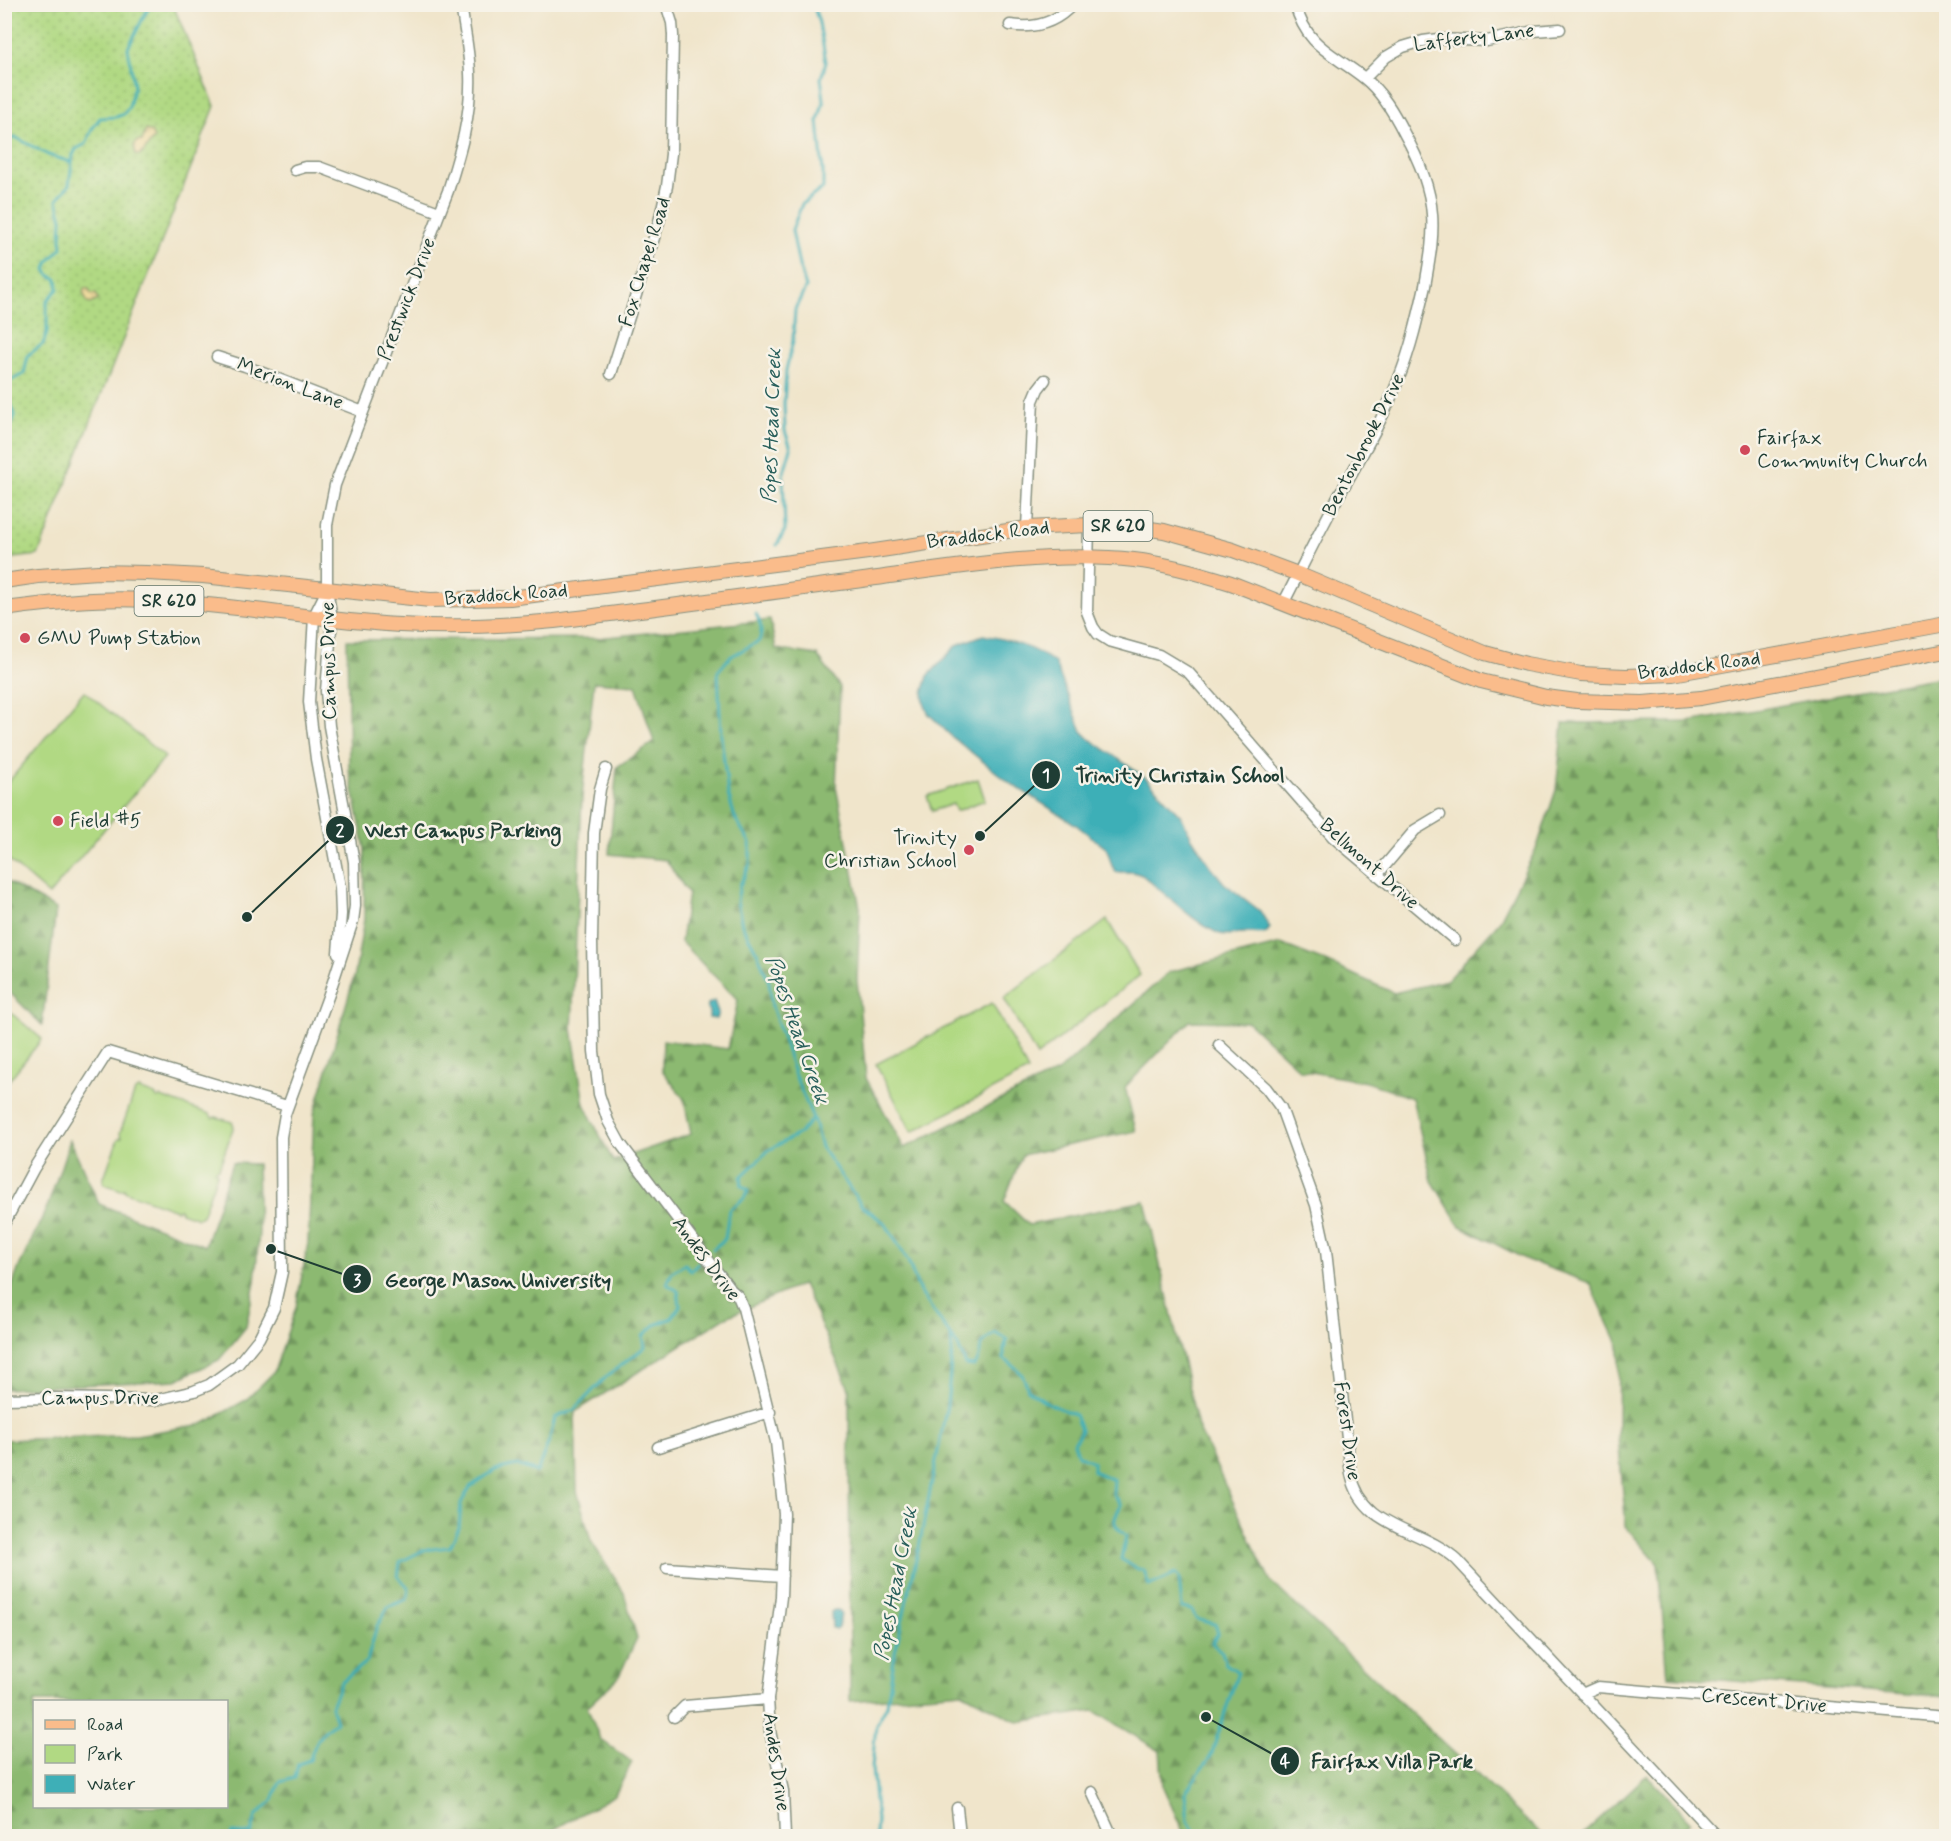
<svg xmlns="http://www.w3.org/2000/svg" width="1951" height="1841" viewBox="0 0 1951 1841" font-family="Mynerve,sans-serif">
	<defs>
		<pattern id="grass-dots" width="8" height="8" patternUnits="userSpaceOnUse" patternTransform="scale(1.5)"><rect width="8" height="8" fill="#b1d983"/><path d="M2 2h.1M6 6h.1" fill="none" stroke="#98bb72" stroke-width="1.8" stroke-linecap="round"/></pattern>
		<pattern id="forest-firs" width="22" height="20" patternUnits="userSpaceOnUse" patternTransform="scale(1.5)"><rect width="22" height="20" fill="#8cb971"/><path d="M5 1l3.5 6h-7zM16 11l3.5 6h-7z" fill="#72985e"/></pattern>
		<pattern id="sand-dots" width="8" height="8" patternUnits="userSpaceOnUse" patternTransform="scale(1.5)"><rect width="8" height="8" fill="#eeda9e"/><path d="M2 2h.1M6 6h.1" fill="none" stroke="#ccbc89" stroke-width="1.8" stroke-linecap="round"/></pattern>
	</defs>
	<rect width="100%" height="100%" fill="#f7f3e8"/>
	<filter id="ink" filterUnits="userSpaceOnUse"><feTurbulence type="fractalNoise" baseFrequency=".0167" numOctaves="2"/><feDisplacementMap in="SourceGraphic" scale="12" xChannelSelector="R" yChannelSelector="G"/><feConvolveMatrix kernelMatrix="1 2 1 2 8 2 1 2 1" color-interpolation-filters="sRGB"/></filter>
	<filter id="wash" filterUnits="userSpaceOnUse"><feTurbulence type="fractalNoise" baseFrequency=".008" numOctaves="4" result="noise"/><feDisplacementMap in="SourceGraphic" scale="24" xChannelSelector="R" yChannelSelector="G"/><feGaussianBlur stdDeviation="1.35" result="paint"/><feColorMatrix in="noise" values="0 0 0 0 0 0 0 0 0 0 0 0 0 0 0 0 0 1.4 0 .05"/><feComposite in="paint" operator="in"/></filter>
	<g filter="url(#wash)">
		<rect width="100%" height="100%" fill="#f0e5cb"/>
		<path fill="url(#grass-dots)" stroke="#688b5c" stroke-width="1.5" d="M4,5h169l42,101 -177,449 -33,4z"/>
		<path fill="url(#forest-firs)" stroke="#567b52" stroke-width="1.5" fill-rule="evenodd" d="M770,620l6,29 41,6 23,32 -4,100 24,121 -3,72 9,98 38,70 155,-77 110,-99 112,-28 43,17 70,32 53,-13 52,-58 38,-75 19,-57 7,-67 126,-1 257,-46v1021l-278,-21 -10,-112 -32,-37 -8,-91 1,-90 -29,-63 -63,-23 -67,-34 -28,-45 -20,-83 -46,-16 -66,-12 -52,-48 -58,-1 -65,66 11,44 -114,24 -18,46 25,24 116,-24 53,226 72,154 273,255h-358l-22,-49 -3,-36 -66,-40 -76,11 -56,-30 -112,9 -1,-312 -46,-105 -79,34 -149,94 2,79 14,50 33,52 13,45 -19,40 -31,29 13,32 32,23 -17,33 -73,41h-537l-1,-396 133,-5 66,-11 43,-24 28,-28 22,-65 12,-64 6,-129 41,-140 9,-55 1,-70 -16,-79 -2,-130 251,-2zM594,682l42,3 18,57 -37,25 -8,87 57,6 22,33 -7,49 57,58 -10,49 -65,-9 -1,30 22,29 7,35 -78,27 -29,-57 -12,-75 10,-232zM34,1702h192v104h-192z
			M4,880l52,29 -14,116 -37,-37z
			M70,1140l29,64 106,42 27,-83 25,1 2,68 -4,50 -9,45 -27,33 -43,20 -171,9v-83l14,-39 29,-62z
			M1647,1775l43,46 -16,15h-93z"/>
		<path fill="url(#sand-dots)" stroke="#868c69" stroke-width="1.5" d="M146,130l5,2 3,6 -13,17h-5l-2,-9 3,-5h5z
			M85,288l4,1 2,5h5l2,6 -8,4 -3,-2 -4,-10z"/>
		<path fill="#b1d983" stroke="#688b5c" stroke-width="1.5" d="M84,691l81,66 -116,138 -44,-38v-71z
			M978,779l7,21 -29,11 -3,-7 -21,7 -5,-15z
			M1107,920l33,55 -103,81 -33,-58z
			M992,1003l36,68 -116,61 -36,-68z
			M5,1008l37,31 -37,46z
			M139,1089l16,6 2,3 4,-1 49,17 2,4 4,-1 16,5 2,4 -15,42 -4,2 2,4 -15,42 -4,2 -17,-6 -1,-3 -4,1 -50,-18 -2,-3 -3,1 -17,-6 -1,-4 15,-41 4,-2 -2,-4 15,-42z"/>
		<path fill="#3eafb7" stroke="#2e7676" stroke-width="1.5" d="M983,635c24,4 53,13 72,28l27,68 8,8 56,39 35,38 11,22 20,30 12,15 36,28 10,17 -4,5c-8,2 -15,-1 -23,0 -8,1 -14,3 -23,1 -24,-9 -56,-42 -78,-59l-9,-3h-17l-4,-6 -5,-17 -32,-25 -65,-41 -58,-46 -24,-24 -4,-10 -1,-10 5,-17 29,-31z
			M714,1001l4,11 -2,7 -7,-1v-6l-2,-4 1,-4z
			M834,1610h4l3,3 -2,14 -2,2 -5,-1 -1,-16z"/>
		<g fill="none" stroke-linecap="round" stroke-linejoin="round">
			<path stroke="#3eafb7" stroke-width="3" d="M4,139l13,-1 31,17 23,7
				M4,430l6,-2 5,-13 -9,-23 4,-11 14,-7 4,-19 15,-11 4,-11v-32l11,-12 -1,-10 -8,-4 -3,-6 3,-8 13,-13 -1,-9 1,-20 -5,-19 12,-15 4,-30 3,-6 10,-5 6,-15 8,-11 16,-1 8,-3 5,-7 5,-21 -6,-38 17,-34 7,-10
				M777,545l8,-15 -2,-55 8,-27 -6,-17 -1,-27 2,-34 7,-29 2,-32 11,-22 -7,-21 -7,-36 10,-26 21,-16v-17l-5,-50 6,-21 -3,-22 5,-16 -7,-39 -5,-16 3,-3
				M756,614c5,10 7,17 3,27l-29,16 -12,14 3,65 7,58 7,24 15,25v21l-10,21 -3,16 5,24 16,29 11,28 3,24 23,70 18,42 8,29 41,59 23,17 23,38 12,31 38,54 8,19 9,1c10,-16 -2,-18 20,-33l12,6 -3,11v9c14,9 20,15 24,31l20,13 27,12 6,15 -7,13 4,12 15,7v9l21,9 -1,14 8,11c-9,17 -9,18 5,31l-5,23 17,10 6,1 5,16 26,-12 4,4 3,30 10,2 4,9 19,5 3,9 -6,10 10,9 4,12 12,8 -27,84 -26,37 3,28 9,15
				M713,1249l12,-10 4,-29 15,-12 5,-8 -7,-4 -1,-9 28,-27 31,-17 13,-15
				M231,1836l1,-3 19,1 5,-18 17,-16 7,-18 15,-4 3,-14 12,-4c5,-18 10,-28 26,-38l-5,-16 10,-24 26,-21 10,-35 11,-19 19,-8 2,-11 -11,-11 2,-15 24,-12 26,-3 9,-19 2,-25 9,-16 25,-17 22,-5 20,7 12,-31 6,-23 19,-8 33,-34 38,-29 -2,-11 12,-11 17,-7 8,-12 -2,-15 -11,-7 5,-12 13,-8 6,7 7,-8
				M876,1836l1,-16 -5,-52 4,-43 11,-20 8,-53 24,-105 28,-142 5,-52 -1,-15"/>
		</g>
	</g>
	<g filter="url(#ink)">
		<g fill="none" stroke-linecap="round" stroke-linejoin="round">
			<g stroke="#889180" stroke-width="13">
				<path id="minor" d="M1010,25c24,4 46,-2 63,-21
					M1365,78l21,-21 17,-10 20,-6 15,-2 49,2 47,-10 26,-2
					M295,170l10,-3h14l120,45
					M217,357l28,9 118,46
					M611,374l48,-152 8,-36 4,-32 2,-119 -1,-12 -6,-19
					M1089,525l-2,87 6,15 5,7 11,7 50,14 30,18 144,164 122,103
					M1027,528l6,-127 5,-12 7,-9
					M327,590l-13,26 -5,86 7,57 24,128 1,27 -3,39
					M1283,604c18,-35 35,-70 54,-105 22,-39 46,-79 62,-121 12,-30 19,-61 26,-92 4,-24 9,-47 7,-72 -2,-29 -14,-56 -28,-81 -10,-20 -22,-41 -40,-55 -31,-25 -57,-30 -69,-74
					M606,769l-6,20 -6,44 -2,108 2,110 5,43 9,27 12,22 111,147 7,6 5,12 33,134 8,72 -3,83 -13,102 2,32 13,60 2,45
					M1377,875l38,-45 25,-15
					M1219,1045l47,43 15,20 35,97 10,46 25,223c12,56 69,52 106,86l259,276
					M4,1224l30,-56 74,-116 179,54
					M4,1399l51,-1 101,2 38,-9 15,-6 29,-21 21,-26 15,-30 8,-36 -1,-135 4,-23 44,-120 24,-73 2,-15 -1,-44 -25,-136 -3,-35 6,-73 -5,-28v-65l8,-40 113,-294c12,-38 24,-77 22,-118 -1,-23 -6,-46 -9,-69
					M658,1447l112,-35
					M667,1568l115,8
					M1582,1694l16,-7 348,30
					M674,1717l11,-11 83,-7
					M1092,1792l20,44
					M957,1808l3,28"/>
			</g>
			<g stroke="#889180" stroke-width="16">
				<path id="major" d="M4,581l34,-5 60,-4 49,1 56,3 227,24 80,-2 358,-46 159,-24 62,-3 48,2 27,4 69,19 65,24 187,79 41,11 55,10 45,2 47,-2 273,-50
					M4,609c47,-6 94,-12 141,-9 86,4 170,20 255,25 52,3 102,1 154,-4 98,-12 196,-26 294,-39 90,-12 196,-32 286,-22 34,4 65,13 97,23l250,98 65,16 31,4 66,2 58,-5 245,-47"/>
			</g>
			<use href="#minor" stroke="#fff" stroke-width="10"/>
			<use href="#major" stroke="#fabc8b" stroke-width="14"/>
		</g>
	</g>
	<g fill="#d1495b" stroke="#f7f3e8" stroke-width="2">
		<circle cx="1745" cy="450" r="6"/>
		<circle cx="25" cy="638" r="6"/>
		<circle cx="58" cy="821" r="6"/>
		<circle cx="969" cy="850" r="6"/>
	</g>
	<g text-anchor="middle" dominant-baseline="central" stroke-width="5" stroke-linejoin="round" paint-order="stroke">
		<g fill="#f7f3e8" stroke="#60746a" stroke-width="1.5">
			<rect x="1083.5" y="511" width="69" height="30" rx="4.5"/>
			<rect x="134.5" y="586" width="69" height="30" rx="4.5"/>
		</g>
		<g font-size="18" font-weight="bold" fill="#1f3d34">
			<text x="1118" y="526">SR 620</text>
			<text x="169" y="601">SR 620</text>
		</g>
		<g font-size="20" fill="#1f3d34" stroke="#f7f3e8">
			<text transform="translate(1474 38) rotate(-7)">Lafferty Lane</text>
			<text transform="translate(645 262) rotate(-73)">Fox Chapel Road</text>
			<text transform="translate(407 299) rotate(-69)">Prestwick Drive</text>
			<text transform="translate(290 384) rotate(21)">Merion Lane</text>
			<text transform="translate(1364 445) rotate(-63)">Bentonbrook Drive</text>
			<text transform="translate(988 535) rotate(-7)">Braddock Road</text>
			<text transform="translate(506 595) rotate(-4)">Braddock Road</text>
			<text transform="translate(329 661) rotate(-91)">Campus Drive</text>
			<text transform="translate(1699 666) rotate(-7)">Braddock Road</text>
			<text transform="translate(1369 864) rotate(42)">Bellmont Drive</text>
			<text transform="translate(706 1259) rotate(53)">Andes Drive</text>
			<text x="100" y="1398">Campus Drive</text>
			<text transform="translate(1347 1431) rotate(82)">Forest Drive</text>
			<text transform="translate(1764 1701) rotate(5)">Crescent Drive</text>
			<text transform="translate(776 1762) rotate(82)">Andes Drive</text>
		</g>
		<g font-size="20" fill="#1f3d34" stroke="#f7f3e8" text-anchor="start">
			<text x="1757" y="438">Fairfax<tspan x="1757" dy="23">Community Church</tspan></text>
			<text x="37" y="638">GMU Pump Station</text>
			<text x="70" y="821">Field #5</text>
			<text x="957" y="838" text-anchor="end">Trinity<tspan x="957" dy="23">Christian School</tspan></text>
		</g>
		<g font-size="21" font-style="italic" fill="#285f5b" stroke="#f7f3e8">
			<text transform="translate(772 426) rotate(-88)">Popes Head Creek</text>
			<text transform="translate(797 1030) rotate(71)">Popes Head Creek</text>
			<text transform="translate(896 1584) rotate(-79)">Popes Head Creek</text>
		</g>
	</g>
	<path fill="none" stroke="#1f3d34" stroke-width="2" d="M980 836L1046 775M247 917L340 830M271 1249L357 1279M1206 1717L1285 1761"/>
	<g fill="#1f3d34" stroke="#f7f3e8" stroke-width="2">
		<circle cx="980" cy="836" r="6"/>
		<circle cx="247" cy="917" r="6"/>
		<circle cx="271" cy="1249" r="6"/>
		<circle cx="1206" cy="1717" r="6"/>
		<circle cx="1046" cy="775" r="15"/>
		<circle cx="340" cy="830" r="15"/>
		<circle cx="357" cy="1279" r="15"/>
		<circle cx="1285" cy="1761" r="15"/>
	</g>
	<g font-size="18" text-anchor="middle" font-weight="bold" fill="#fff">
		<text x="1046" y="781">1</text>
		<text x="340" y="836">2</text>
		<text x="357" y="1286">3</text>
		<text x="1285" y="1767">4</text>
	</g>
	<g font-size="21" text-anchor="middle" font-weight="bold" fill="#1f3d34" stroke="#f7f3e8" stroke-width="5" stroke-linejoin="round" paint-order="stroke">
		<text x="1180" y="782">Trinity Christain School</text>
		<text x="463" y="837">West Campus Parking</text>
		<text x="498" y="1287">George Mason University</text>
		<text x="1392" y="1768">Fairfax Villa Park</text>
	</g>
	<rect width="1951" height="1841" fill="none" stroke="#f7f3e8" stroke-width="24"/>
	<rect x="33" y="1700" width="195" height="108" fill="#f7f3e8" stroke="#a1aaa0" stroke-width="1.5"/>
	<rect x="45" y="1720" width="30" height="9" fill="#fabc8b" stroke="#a1aaa0" stroke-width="1.5"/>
	<text x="87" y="1730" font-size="18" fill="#1f3d34">Road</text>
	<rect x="45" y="1745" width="30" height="18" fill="#b1d983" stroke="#a1aaa0" stroke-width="1.5"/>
	<text x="87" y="1760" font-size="18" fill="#1f3d34">Park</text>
	<rect x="45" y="1775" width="30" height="18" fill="#3eafb7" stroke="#a1aaa0" stroke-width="1.5"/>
	<text x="87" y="1790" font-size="18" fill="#1f3d34">Water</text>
</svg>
